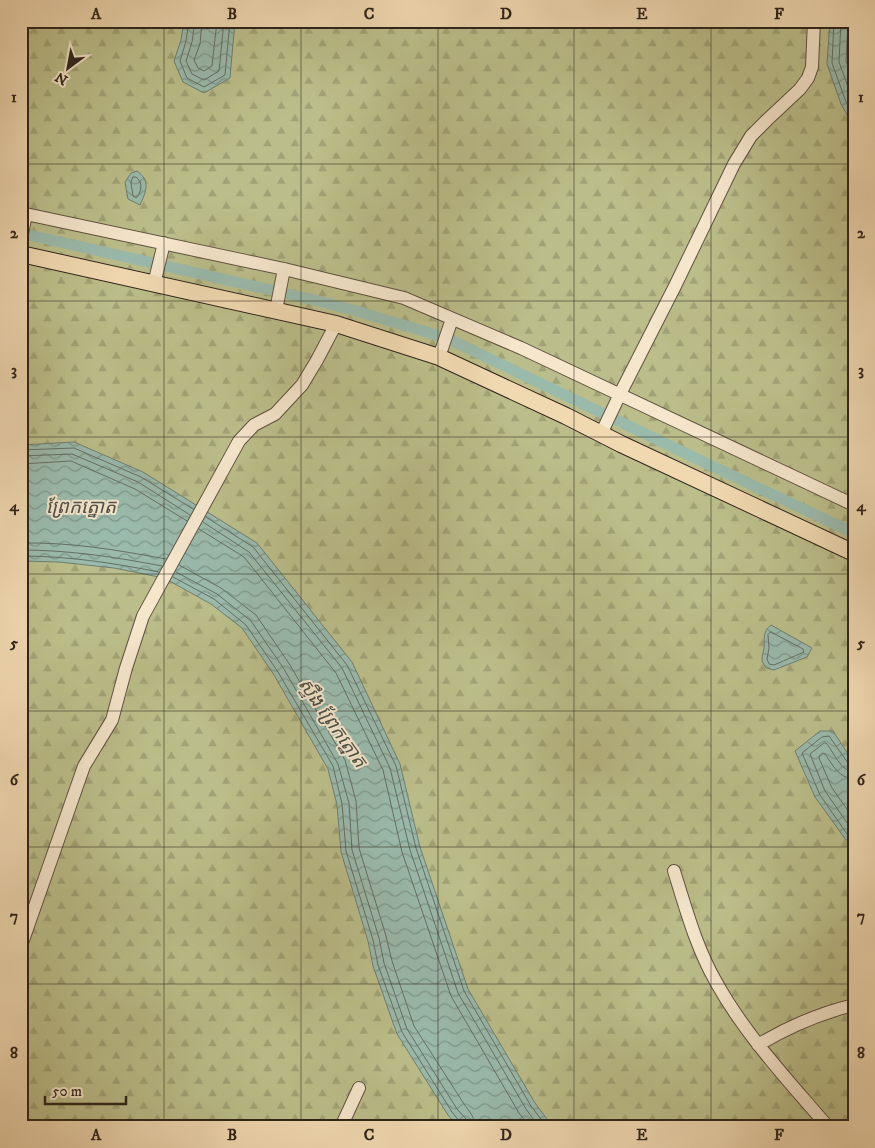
<svg xmlns="http://www.w3.org/2000/svg" width="875" height="1148" viewBox="0 0 875 1148" font-family="'IM FELL DW Pica','Noto Sans Khmer',serif">
	<defs>
		<pattern id="forest-firs" width="22" height="20" patternUnits="userSpaceOnUse" patternTransform="scale(1.25)"><rect width="22" height="20" fill="#bbbe8a"/><path d="M5 1l3.5 6h-7zM16 11l3.5 6h-7z" fill="#a1a376"/></pattern>
		<pattern id="water-waves" width="16" height="10" patternUnits="userSpaceOnUse" patternTransform="scale(1.25)"><rect width="16" height="10" fill="#9abaac"/><path d="M0 5q4-4 8 0t8 0" fill="none" stroke="#7e978b"/></pattern>
	</defs>
	<rect width="100%" height="100%" fill="#f0d8b0"/>
	<filter id="stains"><feTurbulence type="fractalNoise" baseFrequency=".004" numOctaves="4"/><feColorMatrix values="0 0 0 0 .2 0 0 0 0 .09 0 0 0 0 .02 0 0 0 .5 -.17"/></filter>
	<radialGradient id="worn" r=".72"><stop offset=".6" stop-color="#630" stop-opacity="0"/><stop offset="1" stop-color="#630" stop-opacity=".3"/></radialGradient>
	<path fill="url(#forest-firs)" stroke="#757153" d="M21,21h833v1106h-833z"/>
	<path fill="url(#water-waves)" stroke="#6f7e72" d="M184,21h51l-5,57 -26,15 -21,-11 -9,-21 7,-21z
		M830,21h24v106l-13,-23 -14,-40z
		M137,171c14,10 9,21 3,34l-12,-6 -3,-17 6,-9z
		M74,442l69,30 114,71 95,119 48,102 20,83 48,142 67,114 18,24h-95l-10,-12 -51,-81 -24,-68 -5,-25 -27,-89 -4,-47 -9,-36 -54,-94 -32,-47 -31,-24 -47,-26 -50,-10 -55,-6 -38,-1v-116z
		M771,625l41,23 -5,9 -33,13 -8,-2 -4,-7c0,-4 1,-9 2,-13 1,-10 -2,-16 7,-23z
		M820,731h13l21,32v76l-8,1 -31,-43 -20,-46z"/>
	<g fill="none" stroke-linecap="round" stroke-linejoin="round">
		<path stroke="#646f64" stroke-width="1" d="M189,21l-3,20 -6,20 7,17 17,9 21,-12 5,-54
			M195,21l-3,21 -6,19 6,13 12,6 15,-9 5,-50
			M202,21l-2,23 -6,16 4,8 6,3 8,-5 5,-45
			M834,21l-2,42 14,39 8,15
			M841,21l-2,41 15,41
			M848,21l-2,40 8,22
			M133,177h3c7,5 6,15 0,21l-3,-2 -2,-13z
			M21,450l53,-2 67,29 52,32
			M21,456l51,-2 66,28 52,33
			M21,464l50,-3 64,28 52,32
			M206,517l47,30 94,118 49,101 20,82 48,143 67,115 16,21
			M203,522l46,30 93,116 48,100 20,82 48,143 68,116 13,18
			M199,529l45,28 92,116 47,97 19,82 49,144 68,117 11,14
			M21,543c50,-1 96,7 145,16
			M21,550c48,0 94,7 141,16
			M21,556c47,0 92,7 138,16
			M179,565l42,23 35,27 34,50 55,95 11,41 3,47 27,88 6,25 22,65 50,78c5,7 11,13 11,23
			M176,572l41,22 34,27 33,48 54,95 11,39 3,47 27,88 5,25 23,66 50,80 9,10 1,8
			M173,577l41,22 32,26 32,47 55,94 9,38 4,47 27,89 5,25 24,67 50,80 8,10 1,5
			M771,632l32,17 1,3 -30,13 -5,-1 -2,-5 2,-11 -1,-13z
			M854,765l-6,-2 -19,-27 -7,1 -20,16 18,42 27,39h7
			M854,772c-14,-1 -20,-20 -28,-29h-2l-14,11 15,37 25,36 4,1
			M854,779c-16,-1 -21,-14 -29,-25l-2,-1 -4,3v2l13,30 22,31"/>
		<path stroke="#9abaac" stroke-width="11" d="M21,233l289,66 47,12 92,28 242,117 163,77"/>
		<g stroke="#5f5141" stroke-width="14">
			<path id="minor" d="M21,213l263,56 120,29 117,50 333,157
				M21,239l5,-25
				M154,284l10,-41
				M276,310l8,-41
				M439,357l13,-38
				M601,434l19,-40 55,-108 59,-122 17,-28 16,-16 33,-31 8,-11 4,-11 2,-46
				M674,871c12,38 22,76 42,111 30,54 72,98 112,145
				M21,946l63,-180 28,-46 14,-52 17,-52 96,-175 15,-16 21,-11 27,-29 15,-25 19,-36
				M758,1045c30,-18 62,-32 96,-40
				M341,1127l18,-39"/>
		</g>
		<g stroke="#2f241c" stroke-width="18">
			<path id="major" d="M21,254l315,70 103,33 127,59 55,28 233,109"/>
		</g>
		<use href="#minor" stroke="#f5e6cc" stroke-width="12"/>
		<use href="#major" stroke="#f0d8b0" stroke-width="16"/>
	</g>
	<path fill="none" stroke="#2f241c" stroke-width="1" stroke-opacity="0.55" d="M164,21v1106M301,21v1106M438,21v1106M574,21v1106M711,21v1106M21,164h833M21,301h833M21,437h833M21,574h833M21,711h833M21,847h833M21,984h833"/>
	<g text-anchor="middle" dominant-baseline="central" stroke-width="4" stroke-linejoin="round" paint-order="stroke">
		<g font-size="19" font-style="italic" fill="#4f5147" stroke="#f5e6cc">
			<text x="81" y="507">ព្រែកត្នោត</text>
			<text transform="translate(332 723) rotate(55)">ស្ទឹង ព្រែកត្នោត</text>
		</g>
	</g>
	<rect width="875" height="1148" fill="none" stroke="#f0d8b0" stroke-width="55"/>
	<g transform="translate(68 68) rotate(212)" stroke="#f5e6cc" stroke-width="4" paint-order="stroke">
	<path d="M0-4L9 19L0 12L-9 19Z" fill="#2f241c"/>
	<text y="-8" font-size="14" font-weight="bold" text-anchor="middle" fill="#2f241c">N</text>
	</g>
	<path d="M45 1096v8h81v-8" fill="none" stroke="#2f241c" stroke-width="2.5"/>
	<text x="52" y="1096" font-size="15" fill="#2f241c" stroke="#f5e6cc" stroke-width="4" paint-order="stroke">50 m</text>
	<rect x="28" y="28" width="820" height="1092" fill="none" stroke="#2f241c" stroke-width="2"/>
	<g font-size="16" text-anchor="middle" font-weight="bold" fill="#2f241c">
		<text x="96" y="19">A</text>
		<text x="232" y="19">B</text>
		<text x="369" y="19">C</text>
		<text x="506" y="19">D</text>
		<text x="642" y="19">E</text>
		<text x="779" y="19">F</text>
		<text x="14" y="102">1</text>
		<text x="861" y="102">1</text>
		<text x="14" y="238">2</text>
		<text x="861" y="238">2</text>
		<text x="14" y="375">3</text>
		<text x="861" y="375">3</text>
		<text x="14" y="511">4</text>
		<text x="861" y="511">4</text>
		<text x="14" y="648">5</text>
		<text x="861" y="648">5</text>
		<text x="14" y="785">6</text>
		<text x="861" y="785">6</text>
		<text x="14" y="921">7</text>
		<text x="861" y="921">7</text>
		<text x="14" y="1058">8</text>
		<text x="861" y="1058">8</text>
		<text x="96" y="1140">A</text>
		<text x="232" y="1140">B</text>
		<text x="369" y="1140">C</text>
		<text x="506" y="1140">D</text>
		<text x="642" y="1140">E</text>
		<text x="779" y="1140">F</text>
	</g>
	<rect width="100%" height="100%" filter="url(#stains)"/>
	<rect width="100%" height="100%" fill="url(#worn)"/>
</svg>
